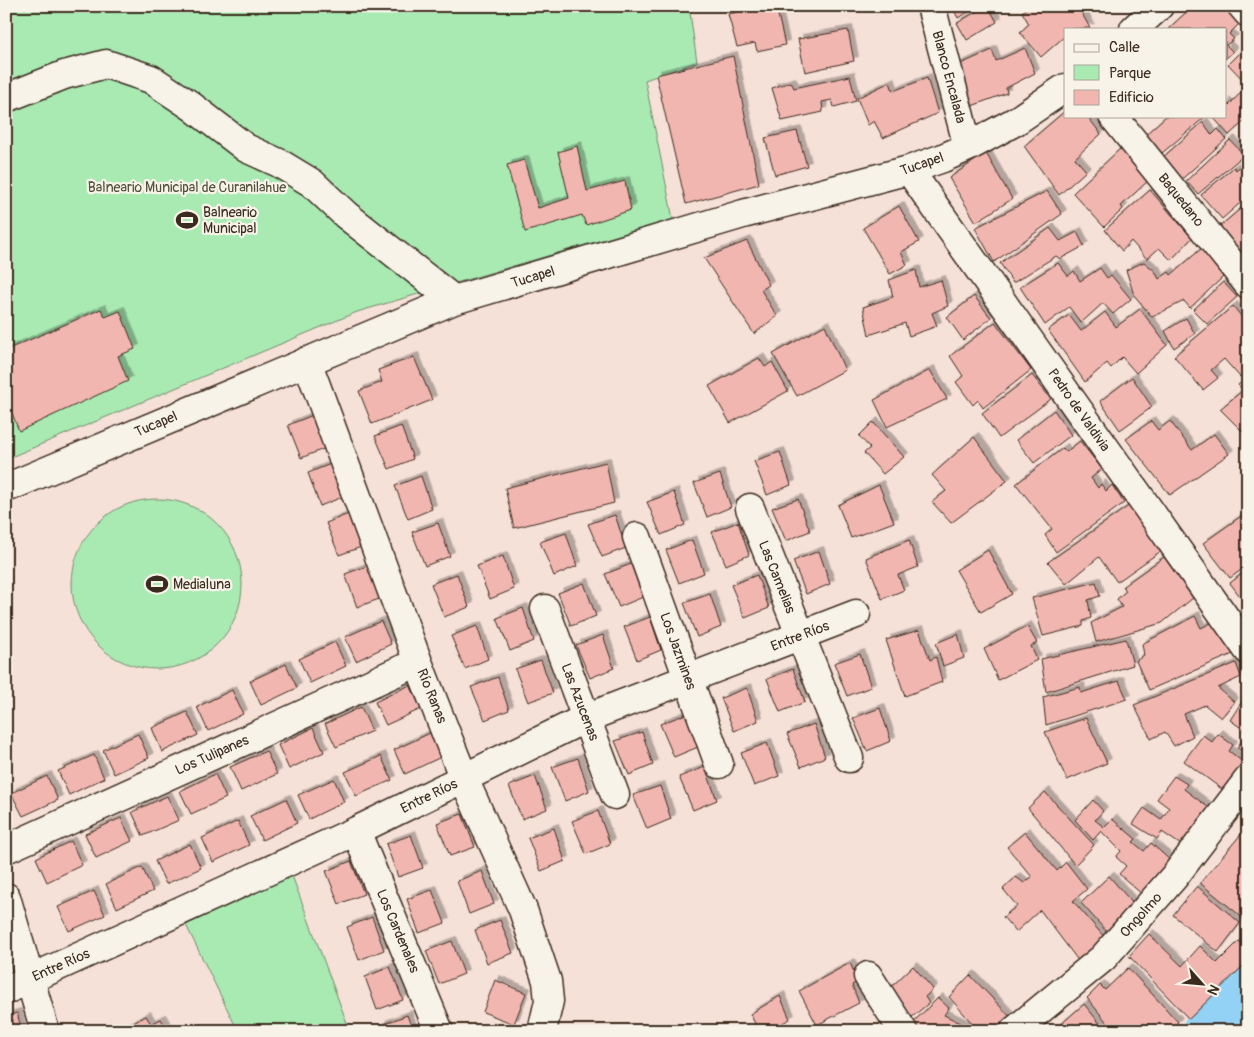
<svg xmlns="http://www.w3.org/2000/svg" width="1254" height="1037" viewBox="0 0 1254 1037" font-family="Pangolin,sans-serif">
	<defs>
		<filter id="shadow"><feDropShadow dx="4.5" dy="-4.5" stdDeviation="0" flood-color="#0004"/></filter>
	</defs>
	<rect width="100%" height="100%" fill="#f6e1d8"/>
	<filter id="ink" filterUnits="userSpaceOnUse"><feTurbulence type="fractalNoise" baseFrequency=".02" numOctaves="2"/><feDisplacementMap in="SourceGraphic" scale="10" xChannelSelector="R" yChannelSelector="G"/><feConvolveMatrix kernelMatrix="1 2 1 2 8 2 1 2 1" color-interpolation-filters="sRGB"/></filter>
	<g filter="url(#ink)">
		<path fill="#a9eab3" stroke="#728a68" d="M6,6h683l8,56 -52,18 28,139 -316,93 -351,147z
			M72 584a85 85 0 1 1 170 0a85 85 0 1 1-170 0Z
			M291,873l59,158h-112l-52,-106z"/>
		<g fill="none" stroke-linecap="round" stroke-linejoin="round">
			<path stroke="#94d2f5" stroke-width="49" d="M1207,1031l24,-21 17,-19"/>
		</g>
		<path fill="#f2b6b1" stroke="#3b2a1e" filter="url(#shadow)" d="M766,6h10l9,39 -28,6 -2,-8 -18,4 -9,-33z
			M952,6h27l-21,12z
			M986,6h2l9,16 -30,18 -10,-17z
			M1030,6h64l-13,6 9,16 -25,1v7l-24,21 -21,-25 9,-8 -7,-12z
			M1193,6h31l15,18 -10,10 5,5 -8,6 7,7 -8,7v-30h-57z
			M848,30l6,31 -49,11 -7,-33z
			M1248,44v37l-2,2 -18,-19z
			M1025,48l10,25 -29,15 1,5 -38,14 -15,-40 38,-17 4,11z
			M733,56l26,128 -73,20 -30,-129z
			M850,76l6,25 -22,6 -2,-7 -10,2 1,10 -41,9 -10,-33 19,-6 3,6z
			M927,78l11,35 -55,25 -9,-17 -6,4 -11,-27 33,-16 3,9z
			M1248,85v33l-19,17 -17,-19h13v-15l4,4z
			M1065,111v5h22l14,18 -26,24 11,13 -27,24 -35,-49z
			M1166,116h38l1,1 -43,36 -17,-18z
			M1203,122l9,13 6,-6 8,10 -44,40 -20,-21z
			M797,131l10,35 -32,9 -10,-37z
			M1230,140l14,15 -46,39 -12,-13z
			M577,146l10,45 38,-10 6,29 -45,15 -4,-10 -57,17 -18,-67 17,-5 14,48 31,-10 -11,-46z
			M1121,148l28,32 -28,26 2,3 -19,18 -31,-34z
			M986,153l26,46 -36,23 -27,-44z
			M1244,163l4,4v29l-26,23 -21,-24 33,-28 2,3z
			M1150,190l42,48 -21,22 -12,-12 -12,11 -16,-18 -9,10 -17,-21z
			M1047,191l15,23 -68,48 -19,-34z
			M1246,204l2,3v57l-30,-36z
			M899,206l20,36 -18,10 6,13 -17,9 -27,-46z
			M1050,228l10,13 17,-9 7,14 -24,13 -4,-3 -43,27 -13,-20z
			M747,241l22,44 -8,5 16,26 -23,18 -50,-76z
			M1202,248l21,29 -33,31 -6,-7 -32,16 -18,-22 -8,-25 18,-8 11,9 4,8 10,-7 2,3z
			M1058,263l10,13 6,-5 6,10 20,-13 7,10 4,-3 20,24 -18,15 -10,-11 -22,20 -12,-16 -24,18 -25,-38z
			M916,270l3,17 22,-7 7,26 -16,7 5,13 -28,10 -4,-13 -36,12 -6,-28 30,-10 -4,-17z
			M1223,282l14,15 -30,27 -14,-14z
			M974,296l17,22 -28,22 -16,-23z
			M1233,306l8,10 7,-6v61l-8,6 -16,-18 -13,11 7,8 -15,12 -29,-34z
			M101,309l4,8 15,-6 15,38 -17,7 10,25 -109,50 -13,-33v-48z
			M1140,309l27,36 -31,28 -14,-16 -11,11 -4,-5 -22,19 -37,-52 21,-15 12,16 24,-19 11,15z
			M1186,318l9,16 -21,14 -9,-17z
			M995,322l36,48 -48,38 -5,-8 -5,5 -17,-23 7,-6 -13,-20z
			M825,325l20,45 -48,26 -24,-42z
			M414,357l18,43 -60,24 -13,-33 23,-9 -4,-12z
			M759,358l6,9 7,-5 16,29 -58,32 -21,-37z
			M930,370l17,29 -60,28 -13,-27z
			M1032,375l19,24 -52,39 -17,-25z
			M1132,377l20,30 -32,23 -20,-29z
			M1248,377v51l-5,4 -23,-23 23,-19 -5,-5z
			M1054,410l17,25 -37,28 -18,-23z
			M313,415l13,33 -25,10 -13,-33z
			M1151,421l7,9 12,-9 22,29 22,-16 15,20 -59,41 -44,-56z
			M873,422l31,35 -21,17 -19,-21 6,-5 -11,-12z
			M401,426l12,33 -24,10 -14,-33z
			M974,437l33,44 -56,42 -19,-21 14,-11 -14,-16z
			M1080,441l22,28 -11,9 7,10 3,-4 5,7 6,-6 12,18 -68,49 -11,-17 7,-6 -36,-45 47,-36 3,4z
			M780,452l11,33 -24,10 -13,-34z
			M606,462l8,41 -100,25 -9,-40z
			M333,463l12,33 -25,10 -12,-33z
			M720,474l11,33 -24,10 -13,-34z
			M421,476l11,33 -24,10 -13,-33z
			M879,485l15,37 -43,16 -13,-33z
			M674,492l11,33 -24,10 -14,-33z
			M798,499l12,32 -24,10 -14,-33z
			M1130,505l31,46 -44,31 -18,-25 -33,27 -18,-22z
			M1247,512l1,53 -18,13 -27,-35z
			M351,513l13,33 -25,9 -13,-32z
			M615,515l11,33 -24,9 -14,-33z
			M738,522l11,33 -23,10 -14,-33z
			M438,523l12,33 -25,10 -13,-34z
			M566,533l11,33 -23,10 -14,-34z
			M692,540l12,33 -25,10 -13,-33z
			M909,540l9,27 -20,8 6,15 -22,9 -16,-41z
			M988,550l24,44 -31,18 -25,-42z
			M819,551l11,33 -24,10 -13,-33z
			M503,556l11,33 -24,10 -13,-33z
			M1164,557l29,41 -31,25 -66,19 -5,-19 31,-16 -5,-8 9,-8 -3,-5z
			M631,564l12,33 -24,10 -14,-33z
			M370,565l12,33 -25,9 -12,-33z
			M1248,569v38l-18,-24z
			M457,574l12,33 -25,10 -13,-33z
			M757,575l12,33 -24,10 -14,-33z
			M1096,582l4,14 -12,4 3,18 -8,3v5l-40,10 -11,-38z
			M584,583l12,33 -25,10 -13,-33z
			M710,594l11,33 -24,10 -13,-34z
			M523,608l11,33 -24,10 -13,-33z
			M1195,616l6,12 14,-7 18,33 -84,36 -13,-29 8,-6 -2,-11z
			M650,617l11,33 -24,10 -13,-33z
			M381,621l10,23 -35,17 -11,-24z
			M477,626l11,33 -23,10 -14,-33z
			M1027,626l10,17 -6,3 6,14 -39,20 -14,-31z
			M919,630l11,30 6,-3 6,25 -37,14 -19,-56z
			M958,634l6,24 -21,8 -7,-23z
			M603,635l11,33 -24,10 -14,-33z
			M1126,639l7,26 -87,27 -5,-33z
			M335,642l11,24 -36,17 -11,-24z
			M860,654l11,33 -24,9 -13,-33z
			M541,660l12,33 -25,9 -13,-33z
			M1236,663l5,14 -23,11 16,14 -13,16 -16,-13 -21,9 9,22 -19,10 -9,-14 -14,7 -17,-34z
			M286,664l11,24 -36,17 -11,-24z
			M793,669l12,33 -25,10 -13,-33z
			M498,677l11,33 -24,10 -14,-33z
			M1119,681l8,18 -81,26 -3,-28 37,-10 1,6z
			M410,685l11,24 -35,16 -11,-23z
			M747,688l11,33 -24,10 -13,-33z
			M232,690l11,24 -35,17 -11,-24z
			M1248,692v63l-11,-7 10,-16 -17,-12z
			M361,707l11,24 -36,16 -11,-23z
			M880,708l11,33 -24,10 -14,-33z
			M187,712l11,23 -36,17 -10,-24z
			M686,714l12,33 -24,10 -14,-33z
			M1086,718l21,45 -40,17 -22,-48z
			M814,724l11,33 -24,10 -14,-33z
			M313,728l11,24 -35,17 -11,-24z
			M642,732l11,33 -24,10 -14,-34z
			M430,733l11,24 -36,17 -11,-24z
			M138,734l11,24 -35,16 -11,-24z
			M1218,734l15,11 -4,6 15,12 -21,27 -39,-29 19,-26 9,7z
			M767,743l12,33 -25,10 -13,-33z
			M266,751l11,23 -36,17 -11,-24z
			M94,755l10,23 -35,17 -11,-24z
			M381,756l11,24 -36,16 -11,-24z
			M578,758l11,33 -24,10 -13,-34z
			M705,767l12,33 -24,10 -14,-33z
			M215,774l11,24 -35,16 -11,-23z
			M47,776l11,24 -35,16 -12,-23z
			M535,776l12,33 -25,10 -13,-33z
			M1174,776l13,8 -3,5 29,22 -29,36 -22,-15 -5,7 -24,-15 11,-16 17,12 8,-12 -12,-9z
			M334,779l10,23 -35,17 -11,-24z
			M660,786l11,33 -24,10 -14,-34z
			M1045,792l49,53 -19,20 -47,-57z
			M167,796l12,24 -36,16 -11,-24z
			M286,799l11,24 -35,17 -12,-24z
			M1093,800l10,11 -8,9 9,7 8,-8 24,20 -3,3 11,9 7,-8 21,19 -28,34 -25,-22 7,-8 -10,-9 5,-6 -20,-20 -8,9 -18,-20z
			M598,811l12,33 -24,10 -14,-33z
			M462,814l13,33 -25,9 -13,-33z
			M121,818l11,23 -36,17 -11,-24z
			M238,821l11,24 -36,17 -11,-24z
			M554,828l11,33 -24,10 -13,-33z
			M1025,832l32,39 9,-9 21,27 -14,12 33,38 -26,24 -40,-53 -24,22 -13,-15 14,-11 -14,-17 13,-12 8,6 8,-6 -25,-30z
			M1242,833l6,5v84l-48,-39z
			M411,835l12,33 -25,9 -12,-33z
			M71,841l11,24 -35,17 -11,-24z
			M190,844l11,24 -35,16 -11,-23z
			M351,861l13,33 -25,10 -13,-33z
			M142,867l11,24 -36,17 -11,-24z
			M482,871l12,33 -25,10 -12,-33z
			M1109,876l26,30 -28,26 -26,-29z
			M1197,886l43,37 -22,29 -45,-37z
			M432,890l13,33 -26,10 -12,-34z
			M94,891l11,24 -36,16 -11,-24z
			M372,917l12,33 -25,10 -12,-33z
			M500,920l13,33 -26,10 -12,-33z
			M1149,934l33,32 18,-20 17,17 22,-22 9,9v11l-59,58 -60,-63z
			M452,941l12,33 -25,10 -13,-33z
			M850,963l8,18 -6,4 7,18 -42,22 -18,-34z
			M913,966l20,23 -8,8 4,6 -24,20 -17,-33z
			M390,967l13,33 -26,10 -12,-33z
			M1128,968l50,54 -10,9h-14l-6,-7 -8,7h-26l-27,-33 13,-13 5,5z
			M970,975l44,46 -10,10h-25l-30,-34z
			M495,980l31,13 -12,31 -31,-12z
			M780,996l10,23 -22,12h-9l-9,-17z
			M938,998l11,10 -5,7 27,13 -2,3 -63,-2z
			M1084,1004l22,27h-42l-4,-6z
			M17,1013l5,18h-16v-15z
			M407,1015l6,16h-29l-3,-6z
			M146,1016l5,8 10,-5 7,12h-49z"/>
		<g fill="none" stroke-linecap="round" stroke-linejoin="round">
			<g stroke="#3b2a1e" stroke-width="31">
				<path id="minor" d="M931,6l37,141
					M1242,6l6,7
					M1134,29l25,-23
					M6,98l58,-23 42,-11 45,15 39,26 56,43 33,15 33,20 34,32 108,85
					M1113,116l135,168
					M909,170l339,480
					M307,361l111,301 46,117 59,131 24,71 2,20 -7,30
					M6,488l448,-188 289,-86 166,-44 34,-12 25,-11 48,-26 49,-33
					M750,508l99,250
					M637,537l82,227
					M545,609l70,186
					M356,831l83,200
					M6,849l412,-187
					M6,897l39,134
					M868,976l35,55
					M6,990l350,-159 230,-113 270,-104
					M1014,1031l89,-73 71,-81 74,-97"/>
			</g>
			<use href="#minor" stroke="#f7f3e8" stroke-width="28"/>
		</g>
	</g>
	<defs>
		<g id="stadium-bare" transform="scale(1.725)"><path d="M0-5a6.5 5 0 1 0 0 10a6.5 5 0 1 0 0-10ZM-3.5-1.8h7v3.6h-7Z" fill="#3b2a1e" stroke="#f7f3e8" stroke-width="2.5" paint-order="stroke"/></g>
	</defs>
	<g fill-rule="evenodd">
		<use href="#stadium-bare" x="187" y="220"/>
		<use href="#stadium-bare" x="157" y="584"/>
	</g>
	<g text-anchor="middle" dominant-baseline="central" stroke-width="4.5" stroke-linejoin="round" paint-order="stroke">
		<g font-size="14" fill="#3b2a1e" stroke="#f7f3e8">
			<text transform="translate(949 77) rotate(75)">Blanco Encalada</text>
			<text transform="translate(922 164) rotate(-19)">Tucapel</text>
			<text transform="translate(1181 200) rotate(51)">Baquedano</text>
			<text transform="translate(533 277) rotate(-17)">Tucapel</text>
			<text transform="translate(1079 410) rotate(55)">Pedro de Valdivia</text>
			<text transform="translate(156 424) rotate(-23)">Tucapel</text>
			<text transform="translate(777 577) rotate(68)">Las Camelias</text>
			<text transform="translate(800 636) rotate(-21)">Entre Ríos</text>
			<text transform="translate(678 651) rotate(70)">Los Jazmines</text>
			<text transform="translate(432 696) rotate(68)">Río Ranas</text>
			<text transform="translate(580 702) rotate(69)">Las Azucenas</text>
			<text transform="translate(212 755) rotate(-24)">Los Tulipanes</text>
			<text transform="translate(429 796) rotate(-26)">Entre Ríos</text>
			<text transform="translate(1141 915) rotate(-48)">Ongolmo</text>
			<text transform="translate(398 931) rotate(67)">Los Cardenales</text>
			<text transform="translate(61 965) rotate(-24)">Entre Ríos</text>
		</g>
		<g font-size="14" fill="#51503c" stroke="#f7f3e8">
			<text x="187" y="187">Balneario Municipal de Curanilahue</text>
		</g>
		<g font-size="14" fill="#3b2a1e" stroke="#f7f3e8" text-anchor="start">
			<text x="203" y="212">Balneario<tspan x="203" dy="16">Municipal</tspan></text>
			<text x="173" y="584">Medialuna</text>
		</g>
	</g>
	<rect width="1254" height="1037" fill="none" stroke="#f7f3e8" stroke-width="25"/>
	<rect x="12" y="12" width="1229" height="1012" fill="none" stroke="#3b2a1e" stroke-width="2" filter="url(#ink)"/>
	<rect x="1064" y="28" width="162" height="90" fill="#f7f3e8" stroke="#aca397"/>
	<rect x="1074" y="44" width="25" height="8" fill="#f7f3e8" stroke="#aca397"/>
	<text x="1109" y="52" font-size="15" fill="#3b2a1e">Calle</text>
	<rect x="1074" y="65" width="25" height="15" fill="#a9eab3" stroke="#aca397"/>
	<text x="1109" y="78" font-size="15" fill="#3b2a1e">Parque</text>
	<rect x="1074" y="90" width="25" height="15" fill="#f2b6b1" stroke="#aca397"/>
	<text x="1109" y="102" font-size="15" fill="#3b2a1e">Edificio</text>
	<g transform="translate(1202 984) rotate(117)" stroke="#f7f3e8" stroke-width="4" paint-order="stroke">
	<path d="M0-4L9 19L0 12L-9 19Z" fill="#3b2a1e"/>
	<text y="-8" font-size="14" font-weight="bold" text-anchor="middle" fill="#3b2a1e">N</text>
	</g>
</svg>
